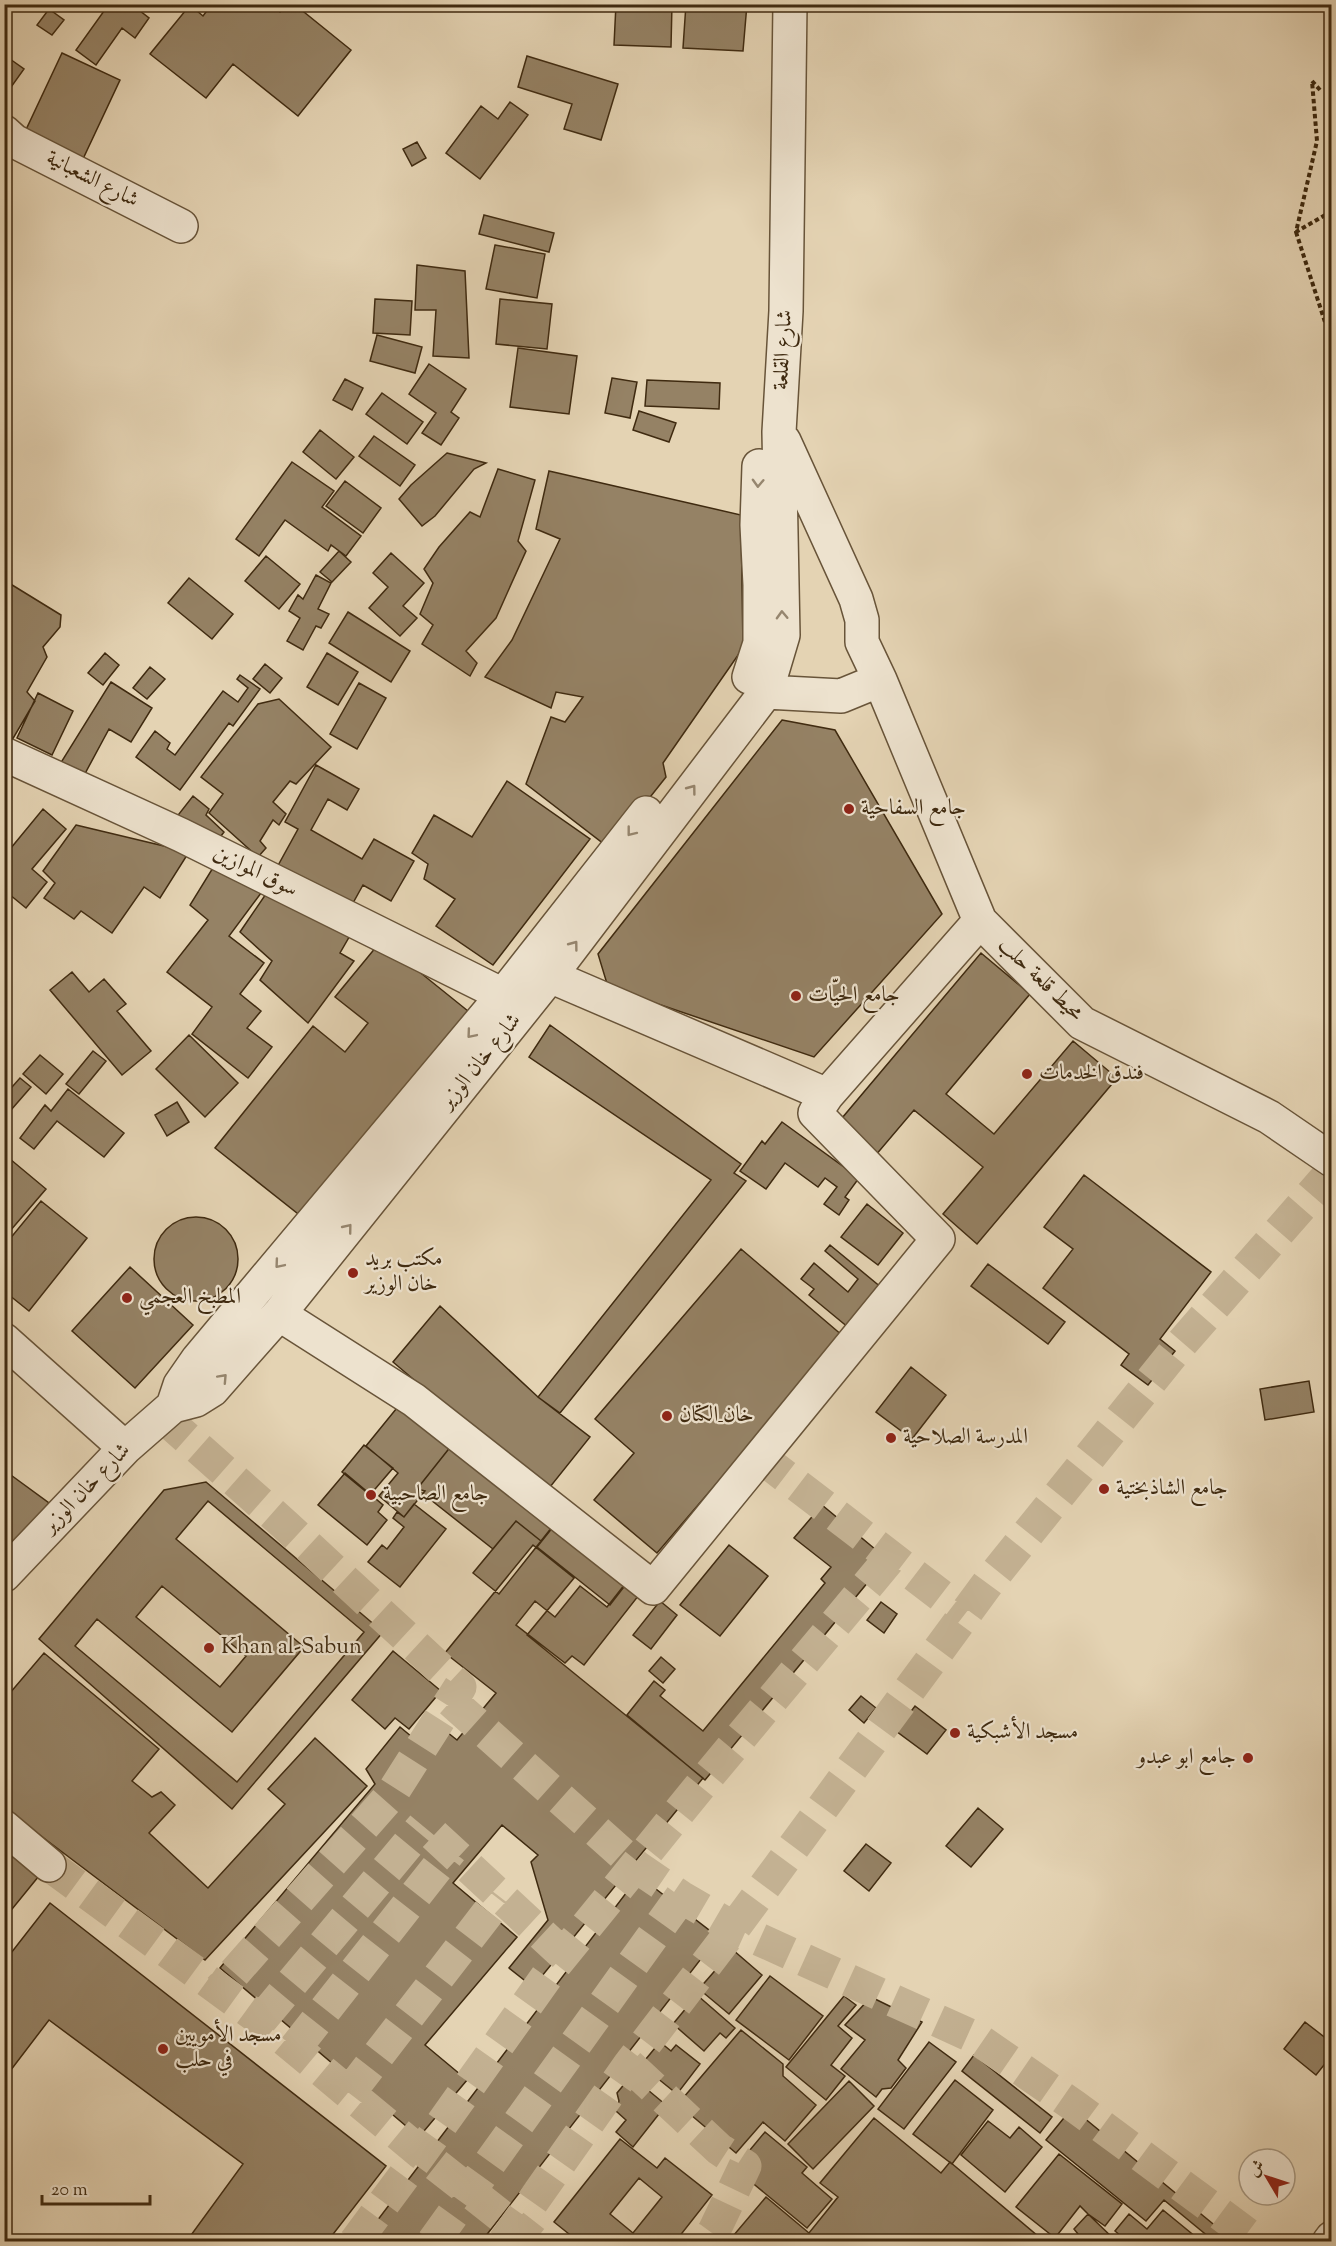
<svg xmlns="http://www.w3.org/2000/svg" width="1336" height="2246" viewBox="0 0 1336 2246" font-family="'Sorts Mill Goudy',Amiri,serif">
	<rect width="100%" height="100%" fill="#e4d3b3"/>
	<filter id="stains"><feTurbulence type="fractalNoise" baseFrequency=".00333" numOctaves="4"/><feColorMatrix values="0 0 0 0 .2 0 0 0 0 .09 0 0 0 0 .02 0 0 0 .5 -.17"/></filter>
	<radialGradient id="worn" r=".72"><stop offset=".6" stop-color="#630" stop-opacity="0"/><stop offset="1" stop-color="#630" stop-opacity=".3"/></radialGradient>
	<path fill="#958265" stroke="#3f2a10" stroke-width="1.5" fill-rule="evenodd" d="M109,4h22l18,14 -14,20 -13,-10 -26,37 -20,-15z
		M212,4h58l10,8 6,-8h8l57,46 -53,66 -65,-52 -27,34 -56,-44 40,-49 13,11z
		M616,4h56l-1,43 -57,-2z
		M686,4h61l-4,47 -60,-3z
		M49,9l15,11 -12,15 -15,-10z
		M62,53l58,27 -38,81 -58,-27z
		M527,56l91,28 -17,56 -37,-11 8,-25 -54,-17z
		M10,59l14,10 -15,21 -5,-4v-19z
		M510,102l18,13 -48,64 -34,-26 35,-47 17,13z
		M417,142l9,16 -14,8 -9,-17z
		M484,215l70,18 -5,19 -70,-18z
		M495,245l50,9 -8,44 -51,-9z
		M417,265l48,6 4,87 -36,-2 3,-46h-21z
		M375,299l37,2 -2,34 -37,-2z
		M500,299l52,5 -5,45 -51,-5z
		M377,335l45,12 -7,26 -45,-12z
		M518,348l59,8 -8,58 -59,-7z
		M429,364l37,25 -15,23 8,6 -18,27 -19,-12 14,-20 -27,-19z
		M612,378l25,4 -7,36 -25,-5z
		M345,379l18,9 -11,22 -19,-10z
		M647,380l73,3 -1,26 -74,-3z
		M382,393l41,29 -16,22 -41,-30z
		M639,411l37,12 -7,19 -36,-12z
		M320,430l34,27 -18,22 -33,-27z
		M374,436l41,29 -15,21 -41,-30z
		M447,453l39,10 -12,6 -39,47 -13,10 -23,-27 12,-14z
		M292,462l42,29 -12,16 39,29 -15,20 -15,-11 -3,6 -43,-31 -26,36 -23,-17z
		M498,469l37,11 -17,61 8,10 -30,67 -30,33 11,12 -7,13 -48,-32 11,-19 -13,-11 13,-31 -9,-14 15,-22 31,-35 10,5z
		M549,471l192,44 2,133 -80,115 3,14 -42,53 -20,14 -78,-60 25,-67 14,5 18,-25 -27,-5 -5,16 -66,-31 27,-37 48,-101 -24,-10z
		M345,481l36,27 -18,25 -37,-27z
		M339,551l12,11 -19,20 -12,-10z
		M391,553l33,30 -21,23 14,12 -17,18 -31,-28 19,-21 -15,-14z
		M266,556l34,28 -21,25 -34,-28z
		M316,575l15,8 -13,26 11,5 -8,14 -5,-2 -13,24 -16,-9 13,-23 -11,-7 9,-16 5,4z
		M189,578l44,36 -21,25 -44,-36z
		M4,580l57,35 -1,12 -17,20 4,10 -20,35 8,9 -27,46 -4,-2z
		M348,612l62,39 -19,31 -62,-39z
		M105,653l14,12 -16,20 -15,-12z
		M327,653l31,19 -20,33 -31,-18z
		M265,664l17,14 -12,15 -17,-14z
		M150,667l15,12 -18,20 -14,-11z
		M240,675l20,14 -27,37 -4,-3 -49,67 -44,-33 19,-26 15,12 -3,6 8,6 48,-64 15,11 10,-14 -11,-9z
		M111,682l41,26 -21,34 -22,-13 -28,52 -24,-12z
		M359,683l27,15 -29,51 -27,-15z
		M38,693l35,18 -21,44 -35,-17z
		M279,699l52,48 -35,37 -6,-3 -17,21 13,12 -7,11 -6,-5 -13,21 6,7 -8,9 -49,-44 14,-19 -22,-17 57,-73z
		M782,720l53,10 107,184 -128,143 -206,-70 -10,-33z
		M316,765l43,24 -12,21 -19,-11 -17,31 51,29 12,-20 40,22 -23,40 -28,-16 -15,27 -73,-41 23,-42 -13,-7z
		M507,781l83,58 -97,126 -57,-39 19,-27 -31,-20 4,-15 -16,-11 22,-38 38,22z
		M193,796l16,13 -3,6 18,17 -12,16 -37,-29z
		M43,809l23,20 -34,40 15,13 -21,26 -22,-18v-37l2,1z
		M76,825l113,27 -29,46 -16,-11 -32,46 -31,-22 -7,8 -30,-21 11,-15 -12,-12z
		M219,858l48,27 -38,51 35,27 -24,31 21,17 -14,17 25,19 -24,31 -56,-44 20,-27 -45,-35 41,-52 -18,-15z
		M270,888l82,44 -12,21 14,8 -46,62 -48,-43 12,-19 -32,-29z
		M381,941l87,70 -166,206 -87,-69 98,-122 32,26 23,-29 -33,-26z
		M981,953l49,41 -84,100 48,40 79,-93 44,37 -140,166 -34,-30 40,-47 -69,-57 -39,46 -38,-32z
		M72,972l17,20 15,-13 22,25 -9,7 34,40 -29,24 -72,-85z
		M550,1025l191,139 -7,9 12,8 -186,232 -22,-16 173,-217 -182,-123z
		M189,1035l49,48 -33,34 -49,-48z
		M93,1051l13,10 -27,33 -13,-10z
		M40,1055l23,19 -17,20 -23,-20z
		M20,1078l11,9 -20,23 -7,-5v-9z
		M68,1089l56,44 -20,24 -47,-36 -23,28 -14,-11 25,-33 6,6z
		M177,1102l12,20 -22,14 -12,-21z
		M782,1122l77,56 -14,19 4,3 -10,15 -15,-11 13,-17 -12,-9 -7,9 -33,-24 -19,26 -26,-18 22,-30 3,3z
		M4,1154l42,35 -42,49z
		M1084,1175l127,97 -51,67 15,12 -27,34 -27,-20 8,-11 -86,-66 30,-39 -29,-22z
		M41,1201l46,37 -58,73 -25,-20v-45z
		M867,1204l36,29 -25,32 -37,-28z
		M154 1259a42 42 0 1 1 84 0a42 42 0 1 1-84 0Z
		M830,1245l58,48 -33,40 -46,-38 5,-6 -13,-10 13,-16 34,29 10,-13 -33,-28z
		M741,1249l102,87 -186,217 -63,-53 40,-47 -39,-34z
		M988,1264l77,58 -17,22 -77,-58z
		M130,1267l63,58 -58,63 -63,-57z
		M440,1306l98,91 52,40 -44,55 -153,-130z
		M911,1367l35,28 -34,44 -36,-27z
		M1309,1381l5,31 -49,8 -5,-31z
		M405,1398l50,43 -38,48 8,2 -21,26 -25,-21 19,-23 -32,-27z
		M455,1441l101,81 -15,19 -25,-20 -23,28 -76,-60z
		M364,1445l29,23 -23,27 -28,-23z
		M4,1470l45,33 -45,60z
		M345,1473l38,32 -5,7 9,8 -20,25 -49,-40z
		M206,1482l177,150 -151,177 -193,-170 125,-149z
		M208,1501l156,131 -127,150 -162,-136 22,-27 135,113 72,-85 -128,-108z
		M414,1504l32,25 -46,58 -32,-25 14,-17 5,4 17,-22 -11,-9 4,-6 7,5z
		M822,1505l65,54 -182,221 -78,-65 27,-34 11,9 -5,6 43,35 122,-148 -4,-4 10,-12 -37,-29z
		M561,1517l72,58 -23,30 -73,-58z
		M516,1521l25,20 -42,53 -26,-21z
		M533,1545l41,33 -47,57 176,143 -170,209 -24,-19 39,-48 -17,-58 7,-7 -36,-30 -49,58 64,54 -92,108 42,35 -48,57 -199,-169 155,-184 -9,-15 34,-42 12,10 16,-20 29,23 39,-47 -51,-40z
		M729,1545l39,31 -48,60 -40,-31z
		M625,1584l14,11 -55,70 -12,-9 -7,7 -49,-38 19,-24 20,16 25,-31 27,21z
		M162,1586l84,70 -26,31 -84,-70z
		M660,1601l17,14 -26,34 -18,-14z
		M881,1602l16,12 -13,19 -17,-13z
		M393,1651l48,40 -32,38 -14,-11 -10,11 -33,-29z
		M44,1653l115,96 -27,32 20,16 9,-5 14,13 -26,28 59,55 77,-84 -17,-15 47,-51 52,48 -162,174 -201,-152v-108z
		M661,1657l14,12 -12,14 -14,-12z
		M861,1696l15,12 -12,15 -15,-13z
		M915,1706l31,24 -19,24 -31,-23z
		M978,1808l25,21 -32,38 -25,-21z
		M4,1832l43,34 -43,53z
		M866,1844l25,19 -22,28 -25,-20z
		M639,1876l79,61 -233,300 6,5h-130z
		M50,1903l336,263 -59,76h-141l57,-78 -194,-144 -45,59v-117z
		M733,1950l29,25 -33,39 -30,-25z
		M770,1976l53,40 -34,44 -53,-40z
		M697,1995l38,33 -9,10 -6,-5 -16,18 -31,-27z
		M844,1996l12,9 -18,21 14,12 -21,27 14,11 -19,24 -40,-33z
		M871,1997l51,25 -24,38 8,8 -15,20 -9,1 -6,8 -35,-28 24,-29 -20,-15z
		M1305,2022l27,21v12l-16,20 -32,-26z
		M741,2030l42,34v12l33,29 -31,36 -22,-19 -27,31 -58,-49z
		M660,2042l11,9 5,-6 24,19 -23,30 -36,-29z
		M929,2042l27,20 -52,67 -26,-20z
		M974,2055l78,62 -12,16 -78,-62z
		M631,2076l35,29 -33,42 -17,-15 10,-12 -10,-9 3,-10 -2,-8z
		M955,2080l38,30 -41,54 -39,-30z
		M849,2081l25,25 -61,63 -25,-25z
		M1072,2108l163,134h-20l-51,-42 -18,21 -100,-81z
		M874,2118l67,55 9,-11 95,80h-317l38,-45 43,36 29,-36 -18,-14z
		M988,2121l22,17 9,-11 23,20 -37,45 -44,-37z
		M765,2132l42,35 -5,6 30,26 -25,29 -63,-52 10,-13 -9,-7z
		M620,2139l37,29 8,-10 47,37 -37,47h-96l-25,-20zM639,2178l23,19 -29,36 -23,-19z
		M1059,2154l63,50 -17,22 -17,-12 -8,-8 -25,32 -39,-31z
		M1163,2210l39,32h-74l-13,-11 14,-17 18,15z
		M1088,2214l29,28h-46l7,-8 -4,-5z"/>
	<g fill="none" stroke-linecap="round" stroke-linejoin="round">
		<path stroke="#c3b192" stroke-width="33" stroke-dasharray="33 16" stroke-linecap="butt" d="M162,1416l122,108 176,163 -69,108 -171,194
			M759,1456l206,158
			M451,1701l186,166 44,30 53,31 242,110 97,67 185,137
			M434,1835l130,120
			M49,1865l212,155 160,133 113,89
			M261,2020l162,-194
			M295,2048l156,-198
			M629,2065l90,84 26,17 -31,65 -8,11
			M349,2093l151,-196
			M355,2242l66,-89 134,-188 150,-185 186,-223
			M433,2242l248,-345
			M504,2242l125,-177 105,-137 254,-345 187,-232 157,-180"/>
		<g stroke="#685439" stroke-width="36">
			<path id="minor" d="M4,132l10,9 167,85
				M749,677l11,-34v-58l-3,-60 2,-59
				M880,680l100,241 102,102 187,94 63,43
				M766,692l75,4 39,-16 -18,-38v-22l-6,-21 -72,-158
				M4,754l177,81 322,160
				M550,976l277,119
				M279,1314l135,86 239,188 285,-349 -123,-126 12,-18 153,-174
				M4,1340l121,108
				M173,1406l7,-21 18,-26 305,-364 143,-182
				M4,1575l121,-127 48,-42 23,-6 16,-10 67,-76 271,-338 216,-284 17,-57 -4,-203 7,-121 4,-307
				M4,1827l45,38
				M1329,2242l3,-4"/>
		</g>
		<path stroke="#3f2a10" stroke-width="4" stroke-dasharray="4.5 3" stroke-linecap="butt" d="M1320,90l-8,-9 5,60 -21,91 36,-21
			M1296,232l36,112"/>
		<use href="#minor" stroke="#ede2ce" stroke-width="33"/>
	</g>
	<defs><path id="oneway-chevron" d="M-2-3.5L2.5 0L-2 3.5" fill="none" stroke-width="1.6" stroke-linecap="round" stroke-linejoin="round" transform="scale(1.5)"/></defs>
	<g stroke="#96866f">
		<use href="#oneway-chevron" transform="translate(758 483) rotate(92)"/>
		<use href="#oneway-chevron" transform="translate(782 615) rotate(-92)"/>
		<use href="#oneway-chevron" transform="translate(692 789) rotate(-53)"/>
		<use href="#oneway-chevron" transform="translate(631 832) rotate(128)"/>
		<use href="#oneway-chevron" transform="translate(574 945) rotate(-53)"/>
		<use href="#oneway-chevron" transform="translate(471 1034) rotate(130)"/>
		<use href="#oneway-chevron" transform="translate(348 1228) rotate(-51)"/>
		<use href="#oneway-chevron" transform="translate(279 1264) rotate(130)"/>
		<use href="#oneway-chevron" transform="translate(223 1378) rotate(-47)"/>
	</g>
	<g fill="#8f2418" stroke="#ede2ce" stroke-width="2">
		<circle cx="849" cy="809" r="6"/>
		<circle cx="796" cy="996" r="6"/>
		<circle cx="1027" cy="1074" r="6"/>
		<circle cx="353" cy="1273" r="6"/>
		<circle cx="127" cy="1298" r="6"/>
		<circle cx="667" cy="1416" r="6"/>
		<circle cx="891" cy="1438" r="6"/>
		<circle cx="1104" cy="1489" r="6"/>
		<circle cx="371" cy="1495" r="6"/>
		<circle cx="209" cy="1648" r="6"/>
		<circle cx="955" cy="1733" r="6"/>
		<circle cx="1248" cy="1758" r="6"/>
		<circle cx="163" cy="2049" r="6"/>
	</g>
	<g text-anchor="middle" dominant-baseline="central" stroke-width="4.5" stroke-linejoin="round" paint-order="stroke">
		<g font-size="22" fill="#3f2a10" stroke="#ede2ce">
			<text transform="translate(92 180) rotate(27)">شارع الشعبانية</text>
			<text transform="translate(784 350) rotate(-87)">شارع القلعة</text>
			<text transform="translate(255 872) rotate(26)">سوق الموازين</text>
			<text transform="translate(1040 980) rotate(44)">محيط قلعة حلب</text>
			<text transform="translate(481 1062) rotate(-51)">شارع خان الوزير</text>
			<text transform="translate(87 1489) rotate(-46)">شارع خان الوزير</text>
		</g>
		<g font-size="22" fill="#3f2a10" stroke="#ede2ce" text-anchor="start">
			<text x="861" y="809">جامع السفاحية</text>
			<text x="808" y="996">جامع الحيّات</text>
			<text x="1039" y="1074">فندق الخدمات</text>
			<text x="365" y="1260">مكتب بريد<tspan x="365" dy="25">خان الوزير</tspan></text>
			<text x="139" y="1298">المطبخ العجمي</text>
			<text x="679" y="1416">خان_الكتان</text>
			<text x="903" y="1438">المدرسة الصلاحية</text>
			<text x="1116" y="1489">جامع الشاذبختية</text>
			<text x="383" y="1495">جامع الصاحبية</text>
			<text x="221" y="1648">Khan al-Sabun</text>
			<text x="967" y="1733">مسجد الأشبكية</text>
			<text x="1236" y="1758" text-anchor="end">جامع ابو عبدو</text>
			<text x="175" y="2036">مسجد الأمويين<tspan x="175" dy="25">في حلب</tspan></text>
		</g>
	</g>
	<rect width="1336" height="2246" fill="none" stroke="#e4d3b3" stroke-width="24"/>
	<rect x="6" y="6" width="1324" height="2234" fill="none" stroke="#3f2a10" stroke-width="3"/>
	<rect x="12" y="12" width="1312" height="2222" fill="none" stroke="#3f2a10" stroke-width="1.5"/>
	<g transform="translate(1267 2177) rotate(309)"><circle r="28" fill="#ede2ce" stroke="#a79882" stroke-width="1.5"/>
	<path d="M0-4.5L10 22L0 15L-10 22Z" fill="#8f2418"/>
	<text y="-9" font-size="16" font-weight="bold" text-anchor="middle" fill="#3f2a10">ش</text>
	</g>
	<path d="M42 2195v9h108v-9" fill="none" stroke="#3f2a10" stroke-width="3"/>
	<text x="51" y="2195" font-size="18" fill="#3f2a10" stroke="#ede2ce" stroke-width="4.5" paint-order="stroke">20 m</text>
	<rect width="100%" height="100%" filter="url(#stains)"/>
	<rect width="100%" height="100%" fill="url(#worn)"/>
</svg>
